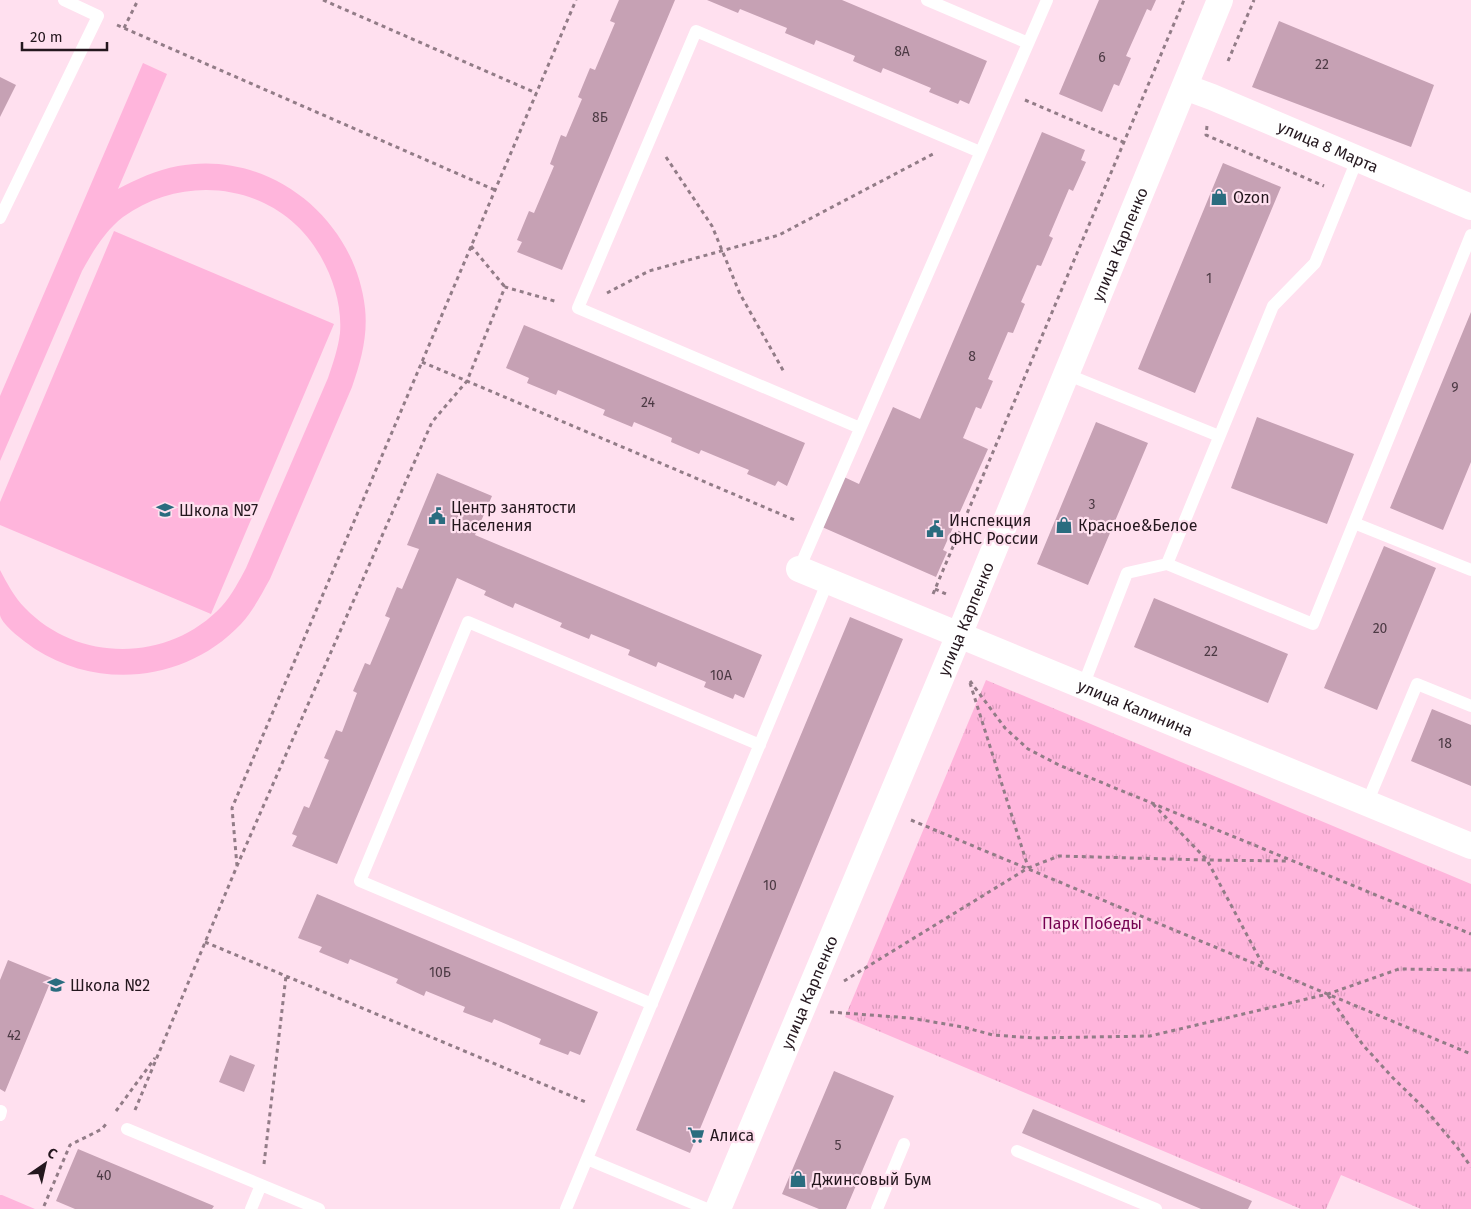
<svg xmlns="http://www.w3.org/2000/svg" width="1471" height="1209" viewBox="0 0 1471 1209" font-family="'Fira Sans',sans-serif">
	<defs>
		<pattern id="park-tufts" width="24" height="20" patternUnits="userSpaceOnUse" patternTransform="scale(1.25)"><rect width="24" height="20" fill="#ffb5dc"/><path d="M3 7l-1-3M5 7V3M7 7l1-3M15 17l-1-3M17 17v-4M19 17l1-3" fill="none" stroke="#da9bbc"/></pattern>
	</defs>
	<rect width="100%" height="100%" fill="#ffe0ef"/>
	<path fill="#ffb5dc" d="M143,63l24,11 -49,115c19,-10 38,-19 60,-23 91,-17 177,52 187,142 3,28 -4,53 -13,79l-82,192c-9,16 -17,32 -29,45 -54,57 -140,67 -206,25 -8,-6 -33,-23 -35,-34 0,-11 0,-33 0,-45 7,13 14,27 25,38 53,55 144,55 197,-2 10,-11 17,-25 24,-38l82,-190c5,-15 10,-29 12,-45 2,-26 -6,-53 -19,-76 -40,-72 -133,-87 -198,-40 -18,14 -30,34 -41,54l-82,190v-65z
		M114,231l220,93 -123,290 -211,-89v-23z
		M0,1195h2l33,14h-35z"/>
	<path fill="url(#park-tufts)" d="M986,680l485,204v325h-50l-80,-34 -15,34h-25l-456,-192z"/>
	<path fill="#c6a1b4" d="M619,0h56l-113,270 -45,-18 5,-10 -5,-2 12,-29 5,2 20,-47 -4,-2 11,-29 5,2 16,-38 -4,-2 12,-29 5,2 20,-47 -5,-2z
		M707,0h135l145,61 -18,43 -9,-4 -2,4 -29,-12 2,-4 -48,-20 -2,5 -28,-12 2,-5 -39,-16 -2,5 -29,-12 2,-5 -47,-19 -2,4z
		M1099,0h57l-5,11 -4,-2 -21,47 5,2 -12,28 -5,-2 -12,28 -43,-18z
		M1279,21l155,64 -23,62 -159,-60z
		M0,77l16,8 -16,32z
		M1042,132l43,18 -4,10 5,2 -13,29 -4,-2 -20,47 4,2 -12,28 -4,-1 -16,37 4,2 -12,29 -5,-1 -20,47 5,2 -12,28 -5,-2 -13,31 25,11 -45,101 4,2 -11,25 -114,-50 22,-50 15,7 34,-77 27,12z
		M1223,163l58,24 -86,206 -57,-24z
		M1471,312v150l-28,68 -53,-22z
		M524,325l281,118 -18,43 -9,-5 -3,5 -28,-12 2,-4 -48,-20 -2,4 -28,-12 1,-4 -38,-16 -2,5 -29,-12 2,-5 -47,-20 -2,5 -29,-12 2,-5 -23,-10z
		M1257,417l97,37 -27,70 -96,-36z
		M1096,422l52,21 -60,142 -51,-21z
		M437,473l55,23 -17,39 287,120 -18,43 -9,-4 -2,5 -29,-12 2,-5 -48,-20 -2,5 -28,-12 2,-5 -39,-16 -2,5 -29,-12 2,-4 -47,-20 -2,5 -29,-13 2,-4 -29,-13 -120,286 -45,-18 5,-10 -5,-2 12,-28 5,2 20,-48 -5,-2 12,-28 6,2 15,-39 -4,-2 12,-28 5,2 20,-47 -5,-2 12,-29 5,2 17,-40 -12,-4z
		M1384,546l52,22 -59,142 -53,-22z
		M1154,598l134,56 -20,49 -134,-56z
		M850,617l53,22 -213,514 -54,-23z
		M1432,709l39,16v61l-60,-25z
		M317,894l281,118 -18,43 -10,-4 -2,4 -29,-11 2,-5 -47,-20 -2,4 -29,-11 2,-5 -39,-16 -2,5 -28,-13 2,-4 -48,-20 -2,5 -29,-12 3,-5 -24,-9z
		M8,960l44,18 -47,114 -5,-3v-109z
		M230,1055l25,10 -11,27 -25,-10z
		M834,1071l60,25 -48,113h-27l-37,-15z
		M1033,1109l219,92 -4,8h-47l-179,-76z
		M78,1149l136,57 -2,3h-137l-19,-8z"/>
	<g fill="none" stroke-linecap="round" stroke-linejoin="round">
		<path stroke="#927c87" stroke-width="3" stroke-dasharray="4 4" stroke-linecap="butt" d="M323,0l213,93
			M117,25l378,165
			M124,28l14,-28
			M1228,61l26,-61
			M1025,100l98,42
			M1207,126l-1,9 118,51
			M666,157l46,69 28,68 44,78
			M471,246l34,41
			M607,293l42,-22 130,-36 154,-81
			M422,362l375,159
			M935,589l11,5
			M933,594l251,-594
			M970,681l35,47 23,21 31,16 412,169
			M970,683l58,184
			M1153,804l54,56 57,107
			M911,820l560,234
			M237,866l-5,-58 344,-808
			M205,942l383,161
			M844,981l184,-113 31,-12 148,4 82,1
			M1328,995l35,50 30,33 33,32 31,37 14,20
			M830,1012l80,6 53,9 30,8 41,3 116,-2 178,-42 71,-25 72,1
			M135,1110l102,-244 195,-444 35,-41 38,-94 53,15
			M116,1111l39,-53
			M264,1164l22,-188
			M44,1206l26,-61 32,-16 4,-5"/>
		<path stroke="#fff" stroke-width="12" d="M927,0l101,43
			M0,218l98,-202 -34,-16
			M1066,374l153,62
			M860,428l-282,-120 118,-277 284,121
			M1354,523l117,47
			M1167,564l146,60 158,-389
			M799,569l248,-569
			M1083,686l44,-113 40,-9 106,-258 42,-43 42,-103
			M1367,803l50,-119 54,22
			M652,1004l-292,-123 108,-259 292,123
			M0,1115l1,-4
			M127,1129l192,80
			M1017,1151l139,58
			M587,1159l120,50
			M251,1209l10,-24
			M566,1209l262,-628
			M877,1209l27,-65"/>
		<g stroke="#fff" stroke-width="26">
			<path id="s1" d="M1185,87l27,10 259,110"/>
			<path id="s2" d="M799,569l672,277"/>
			<path id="s3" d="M718,1209l241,-574 261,-635"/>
		</g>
	</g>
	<defs>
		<g id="shop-bare" transform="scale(1.35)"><path d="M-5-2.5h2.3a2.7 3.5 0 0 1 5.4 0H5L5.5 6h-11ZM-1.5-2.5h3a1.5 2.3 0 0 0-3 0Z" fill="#2a6c7f" stroke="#ffe0ef" stroke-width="2.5" paint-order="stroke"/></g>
		<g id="school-bare" transform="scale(1.35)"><path d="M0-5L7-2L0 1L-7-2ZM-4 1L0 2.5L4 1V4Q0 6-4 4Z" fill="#2a6c7f" stroke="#ffe0ef" stroke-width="2.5" paint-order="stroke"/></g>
		<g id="civic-bare" transform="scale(1.35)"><path d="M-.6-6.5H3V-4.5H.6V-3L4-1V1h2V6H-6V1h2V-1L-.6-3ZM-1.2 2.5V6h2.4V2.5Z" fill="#2a6c7f" stroke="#ffe0ef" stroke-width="2.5" paint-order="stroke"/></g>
		<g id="supermarket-bare" transform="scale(1.35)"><path d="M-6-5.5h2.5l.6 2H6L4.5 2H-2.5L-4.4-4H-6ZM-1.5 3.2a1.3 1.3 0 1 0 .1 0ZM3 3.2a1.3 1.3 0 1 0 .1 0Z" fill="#2a6c7f" stroke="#ffe0ef" stroke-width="2.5" paint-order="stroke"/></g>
	</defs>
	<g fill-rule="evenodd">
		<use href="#shop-bare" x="1219" y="197"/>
		<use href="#school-bare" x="165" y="510"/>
		<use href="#civic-bare" x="437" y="516"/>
		<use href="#shop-bare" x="1064" y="525"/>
		<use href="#civic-bare" x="935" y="529"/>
		<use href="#school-bare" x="56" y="985"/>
		<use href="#supermarket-bare" x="696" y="1135"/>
		<use href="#shop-bare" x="798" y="1179"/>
	</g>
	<g text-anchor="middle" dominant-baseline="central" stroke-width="4.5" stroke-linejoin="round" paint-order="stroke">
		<g font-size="14" fill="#4c3a44">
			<text x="902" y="51">8А</text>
			<text x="1102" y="57">6</text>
			<text x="1322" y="64">22</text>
			<text x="600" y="117">8Б</text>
			<text x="1209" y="278">1</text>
			<text x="972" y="356">8</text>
			<text x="1455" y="387">9</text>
			<text x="648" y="402">24</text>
			<text x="1092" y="504">3</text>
			<text x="1380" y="628">20</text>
			<text x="1211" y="651">22</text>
			<text x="721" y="675">10А</text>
			<text x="1445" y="743">18</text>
			<text x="770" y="885">10</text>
			<text x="440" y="972">10Б</text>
			<text x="14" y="1035">42</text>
			<text x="838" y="1145">5</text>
			<text x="104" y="1175">40</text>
		</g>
		<g font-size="16" fill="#24171e" stroke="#ffe0ef">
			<text stroke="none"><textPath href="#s1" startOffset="155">улица 8 Марта</textPath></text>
			<text stroke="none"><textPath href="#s3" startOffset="1045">улица Карпенко</textPath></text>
			<text stroke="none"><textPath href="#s3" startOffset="640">улица Карпенко</textPath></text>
			<text stroke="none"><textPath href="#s2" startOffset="364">улица Калинина</textPath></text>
			<text stroke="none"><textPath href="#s3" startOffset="235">улица Карпенко</textPath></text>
		</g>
		<g font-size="16" fill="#24171e" stroke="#ffe0ef" text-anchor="start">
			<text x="1233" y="197">Ozon</text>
			<text x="451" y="507">Центр занятости<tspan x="451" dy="18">Населения</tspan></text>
			<text x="179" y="510">Школа №7</text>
			<text x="949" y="520">Инспекция<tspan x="949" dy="18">ФНС России</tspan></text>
			<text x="1078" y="525">Красное&amp;Белое</text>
			<text x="70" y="985">Школа №2</text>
			<text x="710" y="1135">Алиса</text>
			<text x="812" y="1179">Джинсовый Бум</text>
		</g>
		<g font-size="16" fill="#750051" stroke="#ffe0ef">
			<text x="1092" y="923">Парк Победы</text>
		</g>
	</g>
	<g transform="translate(45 1164) rotate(34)" stroke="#ffe0ef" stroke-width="4" paint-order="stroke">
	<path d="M0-4L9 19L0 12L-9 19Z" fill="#24171e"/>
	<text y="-8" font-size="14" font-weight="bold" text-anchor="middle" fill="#24171e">С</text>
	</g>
	<path d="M22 42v8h85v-8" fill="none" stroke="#24171e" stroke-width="2.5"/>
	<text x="30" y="42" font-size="15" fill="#24171e" stroke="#ffe0ef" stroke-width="4" paint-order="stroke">20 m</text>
</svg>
